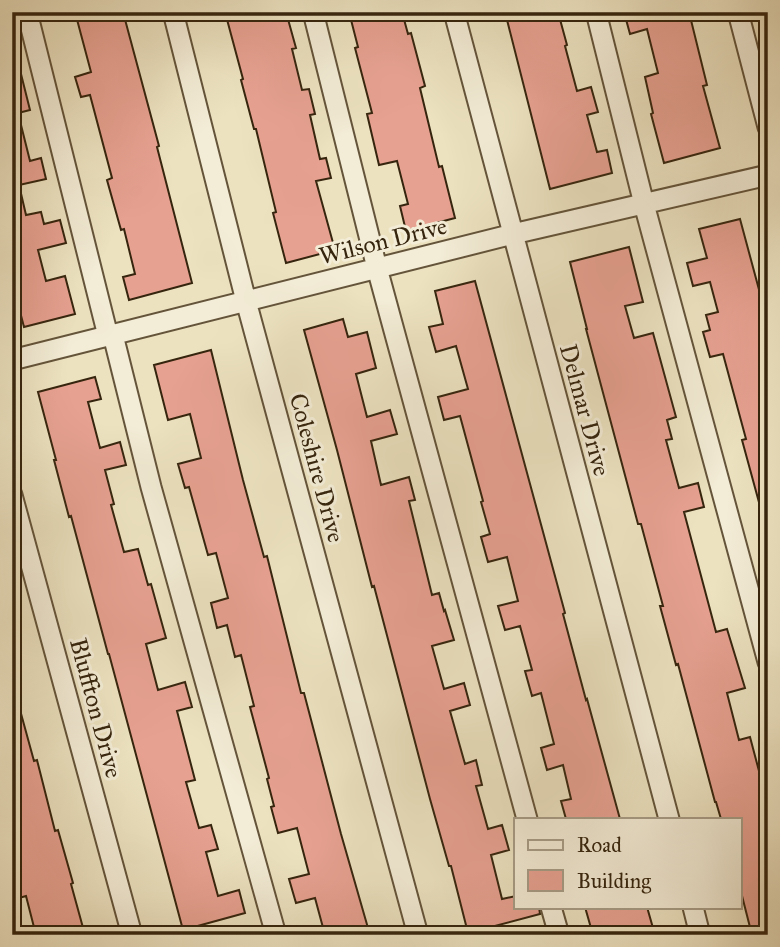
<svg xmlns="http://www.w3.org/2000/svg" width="780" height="947" viewBox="0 0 780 947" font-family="'IM FELL Great Primer',serif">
	<rect width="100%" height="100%" fill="#ece2c0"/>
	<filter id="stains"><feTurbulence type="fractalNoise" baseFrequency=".00286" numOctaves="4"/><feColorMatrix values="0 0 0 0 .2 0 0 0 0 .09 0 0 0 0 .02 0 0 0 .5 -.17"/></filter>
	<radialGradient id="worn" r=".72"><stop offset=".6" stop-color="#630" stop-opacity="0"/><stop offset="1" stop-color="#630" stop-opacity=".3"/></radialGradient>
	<path fill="#e7a191" stroke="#36250e" stroke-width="2" d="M75,12h48l36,134 -2,1 35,136 -63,17 -6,-23 12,-3 -11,-45 -3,1 -14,-50 5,-2 -22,-83 -9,2 -6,-20 16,-5z
		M225,12h61l10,36 -4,1 10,41 7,-1 6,25 -5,1 10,44 6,-1 5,20 -15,3 19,69 -49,13 -13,-50 3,-1 -20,-83h-2l-13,-49 2,-1z
		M349,12h53l6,22 3,-1 14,53 -5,2 19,79 3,-1 13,52 -49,13 -6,-25 8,-2 -11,-43 -18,4 -12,-51 5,-1 -17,-65 3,-1z
		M505,12h53l9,33 -2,1 12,45 14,-4 7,25 -11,3 10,37 10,-2 5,23 -62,16z
		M624,12h65l18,73 -4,1 17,62 -56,15 -13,-49 2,-1 -8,-36 13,-4 -11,-44 -17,5z
		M18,62l12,48 -12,3 12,48 11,-3 5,21 -27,6 7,30 15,-3 3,12 16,-4 6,23 -28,7 8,31 19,-5 10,38 -51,13 -12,-46v-218z
		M740,219l28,104v193l-5,1 -21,-77 4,-1 -23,-85 -13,3 -7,-25 7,-2 -4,-15 12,-3 -8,-30 -17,4 -6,-23 20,-5 -8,-29z
		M629,247l14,55 -18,4 9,32 19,-5 23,84 -9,3 5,19 -6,1 13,48 19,-5 6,24 -20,5 32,120 11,-3 18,59 -18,5 12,47 11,-3 18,68v130h-16l-12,-47v-69h-19l-5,-17h-1l-37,-138 -2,1 -16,-59h3l-22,-82h-3l-52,-195h1l-17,-67z
		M475,281l90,332 -2,1 23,86 1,-1 33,120h-54l-5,-18 10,-2 -8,-34 -16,5 -6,-22 13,-4 -13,-51 -9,3 -7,-25 7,-1 -12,-44 -15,4 -7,-24 20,-5 -11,-44 -19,5 -7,-25 9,-3 -9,-32 2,-1 -23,-85 -16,4 -6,-23 30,-8 -12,-43 -20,6 -7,-25 14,-3 -8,-33z
		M343,319l5,18 19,-5 9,36 -20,6 11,43 23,-7 7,24 -26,7 10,44 28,-8 6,23 -6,1 23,94 7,-2 5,18 1,-1 9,30 -22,6 12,43 20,-6 6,22 -20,6 15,53 11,-4 6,25 -6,1 12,43 14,-4 7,25 -18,5 11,44 14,-3v11h23l1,7 -72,19 -17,-67h-2l-19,-67 -56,-213 -2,1 -35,-137 -33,-120z
		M211,350l32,130 21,77 3,-1 34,137h3l37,141 29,101h-45l-10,-37 -19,5 -7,-24 20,-5 -12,-46 -19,5 -7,-26 3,-1 -7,-27 2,-1 -19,-71 4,-1 -13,-51 -6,2 -8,-32 -10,3 -6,-25 17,-5 -12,-45 -8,2 -19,-68 -4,1 -7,-24 23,-6 -11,-44 -22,6 -14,-55z
		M95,377l6,22 -13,3 12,46 20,-6 6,23 -21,5 9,34 -3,1 13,47 14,-3 10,36 3,-1 15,54 -20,6 12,46 27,-8 7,25 -15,4 18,69 -9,2 13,46 12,-3 7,24 -12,3 12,44 21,-6 6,23 -62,17 -74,-276h-1l-37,-138 -2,1 -15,-57h2l-18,-68z
		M12,699h5l17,62 3,-1 18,71 3,-1 15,53 -2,1 14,51h-49l-10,-39 -14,4z
		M585,907h62l8,28h-62z"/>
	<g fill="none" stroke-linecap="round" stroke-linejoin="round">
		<g stroke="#64543a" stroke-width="23">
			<path id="minor" d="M27,12l81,324
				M173,12l73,289 172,634
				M313,12l64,256 150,551
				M454,12l215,807
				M596,12l48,192 124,458
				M738,12l30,115
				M113,335l38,152 125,448
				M12,360l501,-126 255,-59
				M12,495l120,440
				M551,907l8,28
				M693,907l7,28"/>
		</g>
		<use href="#minor" stroke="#f3ecd6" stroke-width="19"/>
	</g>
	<g text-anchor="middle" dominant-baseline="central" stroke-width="6" stroke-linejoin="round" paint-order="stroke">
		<g font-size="24" fill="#36250e" stroke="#f3ecd6">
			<text transform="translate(383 241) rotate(-14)">Wilson Drive</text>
			<text transform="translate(585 410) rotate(75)">Delmar Drive</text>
			<text transform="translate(317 468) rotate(75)">Coleshire Drive</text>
			<text transform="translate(96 708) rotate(75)">Bluffton Drive</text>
		</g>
	</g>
	<rect width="780" height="947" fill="none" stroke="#ece2c0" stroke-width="42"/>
	<rect x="14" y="14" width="752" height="919" fill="none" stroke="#36250e" stroke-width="3.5"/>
	<rect x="21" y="21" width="738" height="905" fill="none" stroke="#36250e" stroke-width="2"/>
	<rect x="514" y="818" width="228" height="91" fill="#f3ecd6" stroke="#a79c86" stroke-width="2"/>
	<rect x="528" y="840" width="35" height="10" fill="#f3ecd6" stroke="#a79c86" stroke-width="2"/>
	<text x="577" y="852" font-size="21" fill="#36250e">Road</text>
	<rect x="528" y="870" width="35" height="21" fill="#e7a191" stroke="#a79c86" stroke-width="2"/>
	<text x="577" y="888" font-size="21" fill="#36250e">Building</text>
	<rect width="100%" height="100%" filter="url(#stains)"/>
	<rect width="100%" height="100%" fill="url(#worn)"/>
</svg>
